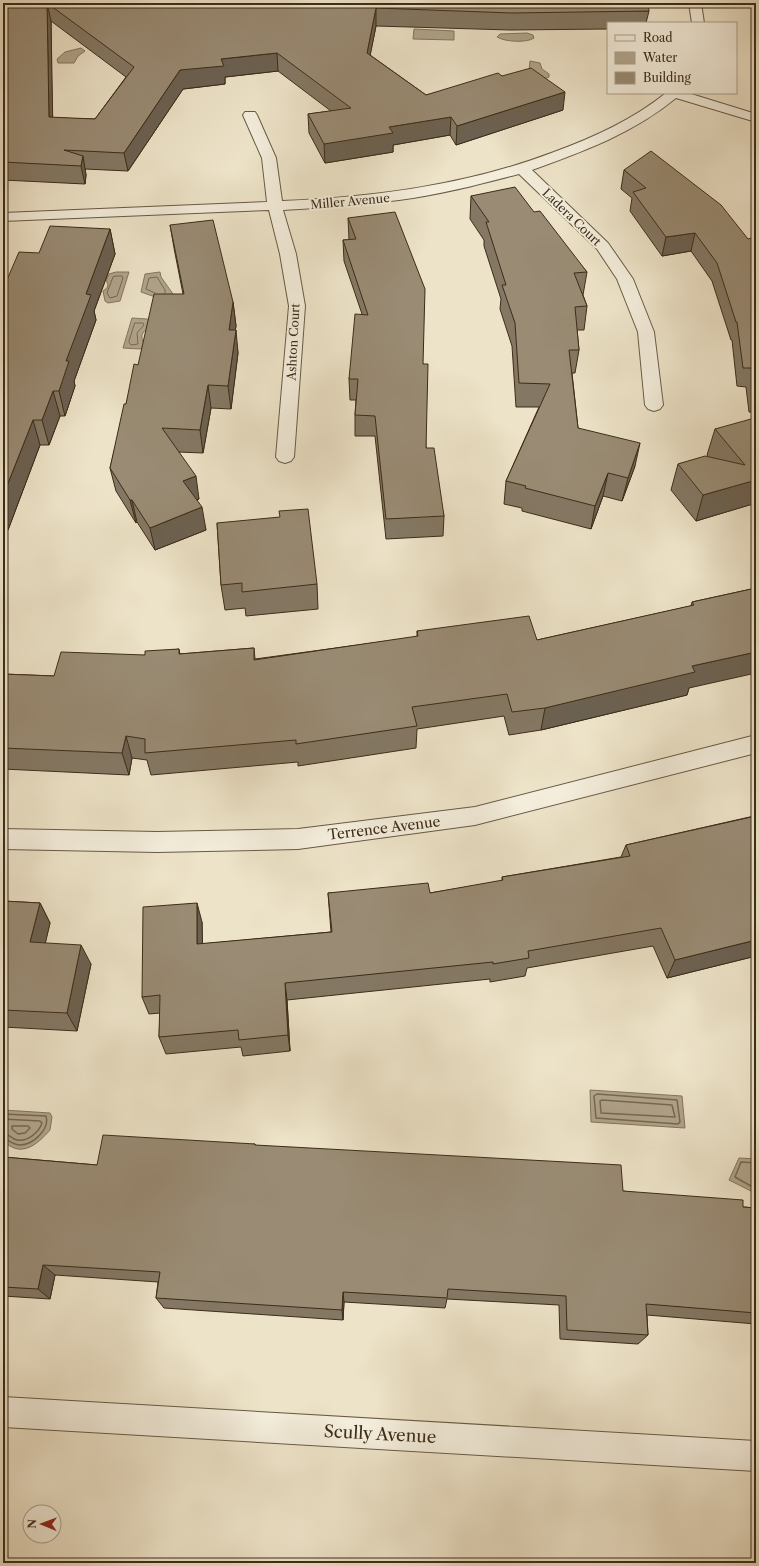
<svg xmlns="http://www.w3.org/2000/svg" width="759" height="1566" viewBox="0 0 759 1566" font-family="'Libre Caslon Text',serif">
	<rect width="100%" height="100%" fill="#ede3c8"/>
	<filter id="stains"><feTurbulence type="fractalNoise" baseFrequency=".005" numOctaves="4"/><feColorMatrix values="0 0 0 0 .2 0 0 0 0 .09 0 0 0 0 .02 0 0 0 .5 -.17"/></filter>
	<radialGradient id="worn" r=".72"><stop offset=".6" stop-color="#630" stop-opacity="0"/><stop offset="1" stop-color="#630" stop-opacity=".3"/></radialGradient>
	<path fill="#b1a58c" stroke="#83755e" d="M414,29l40,2v9l-41,-1z
		M527,33l6,2 1,3c-7,5 -29,4 -37,-1l3,-3z
		M81,48l4,3 -7,5 -4,7h-16l-1,-4 8,-7z
		M530,61l10,2 2,6 7,5v3l-4,2 -16,-8z
		M116,272h13l-9,29 -12,2 -3,-2 -2,-10 4,-3 1,-4 -2,-3 3,-7z
		M160,272l1,5 12,17 -12,5 -20,-7 4,-18z
		M132,318l15,1 6,4c-9,9 -15,10 -8,23l-5,3 -17,-1z
		M590,1090l92,6 3,32 -94,-6z
		M3,1110l47,3 2,4 -2,13c-13,15 -30,29 -47,10z
		M739,1158l17,1 -1,34 -26,-13z"/>
	<g fill="none" stroke-linecap="round" stroke-linejoin="round">
		<path stroke="#776852" stroke-width="1" d="M117,276h5l1,2 -6,18 -7,2 -3,-5 6,-16z
			M155,293l-9,-4 3,-11 8,-1 8,13v3
			M135,323h8l1,2 -7,8 1,11 -7,1 -2,-3z"/>
		<path stroke="#776852" stroke-width="1.5" d="M597,1094l80,6 3,22 -2,2 -82,-6 -2,-22z
			M602,1100l70,5 3,12 -74,-4 -1,-12z
			M3,1114l43,2c4,13 -13,29 -26,29 -7,0 -11,-5 -17,-7
			M3,1119l37,2 2,2c-3,9 -14,19 -25,17 -5,-1 -8,-6 -14,-7
			M12,1126h16l2,2 -5,5 -7,1 -6,-5z
			M756,1163l-15,-1 -6,15 21,12"/>
		<g stroke="#695a44" stroke-width="2">
			<path id="street" d="M689,3h12l3,20h-12z
				M666,93h22l68,21v8l-80,-24c-44,36 -92,53 -144,72l76,73 25,36 21,53 9,73 -3,4 -6,2 -6,-2 -3,-4 -7,-73 -21,-53 -20,-30 -78,-75c-39,10 -79,21 -120,26 -38,5 -77,8 -116,10l13,44 9,52 -11,151 -3,4 -6,2 -6,-2 -3,-4 13,-151 -9,-52 -11,-44 -266,11v-8l264,-11 -5,-44 -19,-43 2,-3h10l2,3 19,43 6,43c93,-4 185,-16 272,-49 41,-15 78,-32 112,-59z
				M756,735v18l-281,72 -177,24 -141,3 -154,-3v-20l154,3 141,-3 177,-22z
				M3,1397l753,44v30l-753,-44z"/>
		</g>
		<use href="#street" fill="#f3eddb" fill-rule="evenodd"/>
	</g>
	<path fill="#847864" stroke="#3d2c18" fill-rule="evenodd" d="M3,3l646,8 -3,12h-38v6l-98,1 -134,-4 -6,29 56,40 76,-19 61,34 -107,35 -6,-10 -57,10v7l-68,11 -16,-30 -1,-19 23,-3 -53,-40 -53,6v7l-42,5 -55,82 -43,-2 1,6 -1,9 -82,-4zM51,21l75,56 -31,42 -43,-1z
		M624,170l124,69 8,10v163h-7l-3,-25 -9,-1 -5,-46h-1l-19,-59 -21,-30 -29,5 -32,-45 2,-13 -11,-9z
		M471,196l63,16 53,60 -4,23 4,11 -3,24h-7l2,20 -4,23h-3l6,55 57,38 -13,35 -19,-5 -12,33 -69,-18v-3l-18,-4 2,-23 33,-74h-23l-4,-61 -12,-37 1,-10 -17,-53v-6l-14,-21z
		M348,218l75,146 3,84 18,68 -1,20 -57,3 -11,-103h-20v-21l1,-15h-6l-1,-21 13,-65 -18,-53 -1,-21h6z
		M170,225l63,77 3,24 -1,4 3,23 -7,56 -20,-1 -8,45 -25,-1 21,47 -2,1 9,30 -51,20 -18,-28 -1,1 -20,-32 -6,-23 16,-64 12,-39 45,-71 -9,-46z
		M110,229l5,25 -21,57 2,9 -22,61 1,5 -10,30h-5l-11,29h-9l-32,85h-5v-241l36,-36z
		M756,424v79l-60,18 -25,-31 7,-26 30,-8 -1,-1 8,-26z
		M217,523l100,61 1,25 -72,7 -1,-8 -20,2 -4,-25z
		M756,588l-67,100 -2,7 -146,35 -32,5 -5,-19 -87,13 -1,19 -118,18v-4l-147,13 -4,-15 -15,-2 -3,17 -126,-6v-95l51,2 91,-21 34,-6 1,5 74,-6 1,11 162,-22v-6l120,9 154,-34 1,-4z
		M756,812v144l-89,22 -14,-32 -126,22 -2,8 -35,6v-3l-203,21 3,51 -47,5 -2,-9 -75,7 -7,-17 1,-24 -11,1 -7,-17 60,-75v22l129,-12 -3,-39h102l72,-12v-4l119,-20 5,-12 128,-29z
		M3,901l37,2 10,20 -5,20 46,21 -14,67 -74,-4z
		M255,1144v2l368,45 120,16 13,1v116l-109,-9 1,20 -10,9 -78,-5 -1,-34 -112,-6 -2,9 -101,-6 -1,18 -179,-12 -8,-10 2,-16 -103,-7 -5,24 -47,-3v-139l94,8z"/>
	<path fill="#6b6151" stroke="#3d2c18" d="M47,3l4,18 2,115 -4,-19z
		M376,8v18l-9,45v-18z
		M277,53l1,18 -53,6v7l-42,5 -55,82 -4,-18 56,-83 41,-11z
		M565,92l-2,18 -107,35 1,-19z
		M451,117l-1,18 -57,10v7l-68,11 -1,-19 65,-17z
		M83,156l3,19 -1,9 -4,-18z
		M110,229l5,25 -21,57 2,9 -22,61 1,5 -10,30 -6,-25 7,-30 20,-67z
		M695,233l-4,18 -29,5 4,-19z
		M233,302l3,24 -4,27 -3,-23z
		M236,330l2,23 -7,56 -3,-23z
		M208,385l3,23 -8,45 -3,-23z
		M53,391l7,25 -11,29 -7,-25z
		M33,420l7,25 -32,85 -5,-14v-20z
		M640,443l-5,23 -13,35 6,-23z
		M608,473l-5,23 -12,33 4,-23z
		M196,476l3,23 -11,5 -5,-23z
		M756,480v23l-60,18 7,-26z
		M130,500h2l5,22 -1,1z
		M202,507l4,23 -51,20 -5,-22z
		M756,652v21l-67,15 -2,7 -146,35 4,-22 147,-42z
		M126,736l6,22 -3,17 -7,-22z
		M40,903l10,20 -9,39 -11,-20z
		M197,903l5,19 1,40 -6,-18z
		M756,940v16l-89,22 8,-18z
		M81,945l10,19 -14,67 -10,-18z
		M285,983l2,17 3,51 -2,-16z
		M43,1265l12,10 -5,24 -12,-10z
		M343,1292l1,10 -1,18 -1,-10z"/>
	<path fill="#998b74" stroke="#3d2c18" fill-rule="evenodd" d="M3,3h645l1,8 -137,2 -136,-5 -9,45 59,42 72,-22 4,3 29,-8 34,24 -108,34 -6,-9 -62,10 4,6 -69,11 -16,-30 43,-6 -74,-55 -56,6 3,7 -44,4 -56,83 -60,-3 19,6 -2,10 -78,-4v-83l1,-23h-1zM47,3l87,64 -39,52 -46,-2z
		M651,151l70,54 27,34 4,-1 4,11v144h-1l-4,-25h-8l-6,-46h-1l-19,-59 -22,-30 -29,4 -33,-45 13,-4 -22,-18z
		M515,187l19,25 6,-1 47,61 -13,1 13,33 -12,1 4,43h-10l9,78 62,15 -12,35 -20,-5 -13,33 -70,-18 1,-2 -20,-5 44,-97 -31,-1 -4,-60 -13,-38h4l-20,-63h3l-18,-26z
		M395,212l30,77 -2,75h5l-2,84h8l10,68 -58,3 -11,-103 -20,-1 3,-36h-9l6,-65 13,1 -25,-75 13,-1 -8,-21z
		M213,220l20,82 -4,28h7l-8,56 -20,-1 -8,45 -38,-2 34,48 -13,5 19,26 -52,21 -18,-28h-2l-20,-32 14,-64h2l8,-40 4,1 16,-71h30l-14,-69z
		M50,226l60,3 -24,65 5,1 -25,66h3l-10,30h-6l-11,29h-9l-30,76v-207l16,-37 20,1z
		M751,419l5,5v56l-53,15 -25,-31 27,-8 40,9 -30,-36z
		M308,509l9,75 -75,8v-9l-21,2 -4,-62 63,-6 -1,-6z
		M756,588v64l-64,14 3,6 -150,36 -33,4 -5,-18 -95,13 5,19 -121,18v-4l-151,13v-14l-19,-3 -4,17 -119,-5v-74l51,2 7,-24 84,3v-4l34,-2v5l75,-6v12l164,-24 -1,-5 112,-15 8,24 157,-35 -2,-3z
		M756,816v124l-81,20 -14,-32 -133,23 1,7 -36,6v-2l-208,21 3,52 -49,5 -1,-10 -79,7 1,-42 -18,2 1,-90 54,-4v41l135,-12 -4,-39 100,-10 2,10 73,-13 -1,-3 128,-21 -4,-11z
		M3,901l37,2 -10,39 51,3 -14,68 -64,-3z
		M103,1135l152,9v1l366,20 2,26 120,9v7l13,1v105l-110,-9 2,31 -81,-5 -1,-34 -118,-7 -1,9 -104,-6 -1,18 -186,-12 4,-26 -117,-7 -5,24 -35,-2v-130l94,8z"/>
	<g text-anchor="middle" dominant-baseline="central" stroke-width="4" stroke-linejoin="round" paint-order="stroke">
		<g font-size="12" fill="#3d2c18" stroke="#f3eddb">
			<text transform="translate(350 201) rotate(-5)">Miller Avenue</text>
			<text transform="translate(572 217) rotate(44)">Ladera Court</text>
			<text transform="translate(293 342) rotate(-87)">Ashton Court</text>
		</g>
		<g font-size="14" fill="#3d2c18" stroke="#f3eddb">
			<text transform="translate(384 828) rotate(-7)">Terrence Avenue</text>
		</g>
		<g font-size="17" fill="#3d2c18" stroke="#f3eddb">
			<text transform="translate(380 1434) rotate(3)">Scully Avenue</text>
		</g>
	</g>
	<rect width="759" height="1566" fill="none" stroke="#ede3c8" stroke-width="16"/>
	<rect x="4" y="4" width="751" height="1558" fill="none" stroke="#3d2c18" stroke-width="2"/>
	<rect x="8" y="8" width="743" height="1550" fill="none" stroke="#3d2c18"/>
	<rect x="607" y="22" width="130" height="72" fill="#f3eddb" stroke="#aaa08d"/>
	<rect x="615" y="35" width="20" height="6" fill="#f3eddb" stroke="#aaa08d"/>
	<text x="643" y="42" font-size="12" fill="#3d2c18">Road</text>
	<rect x="615" y="52" width="20" height="12" fill="#b1a58c" stroke="#aaa08d"/>
	<text x="643" y="62" font-size="12" fill="#3d2c18">Water</text>
	<rect x="615" y="72" width="20" height="12" fill="#998b74" stroke="#aaa08d"/>
	<text x="643" y="82" font-size="12" fill="#3d2c18">Building</text>
	<g transform="translate(42 1524) rotate(271)"><circle r="19" fill="#f3eddb" stroke="#aaa08d"/>
	<path d="M0-3L7 15L0 10L-7 15Z" fill="#8f2418"/>
	<text y="-6" font-size="11" font-weight="bold" text-anchor="middle" fill="#3d2c18">N</text>
	</g>
	<rect width="100%" height="100%" filter="url(#stains)"/>
	<rect width="100%" height="100%" fill="url(#worn)"/>
</svg>
